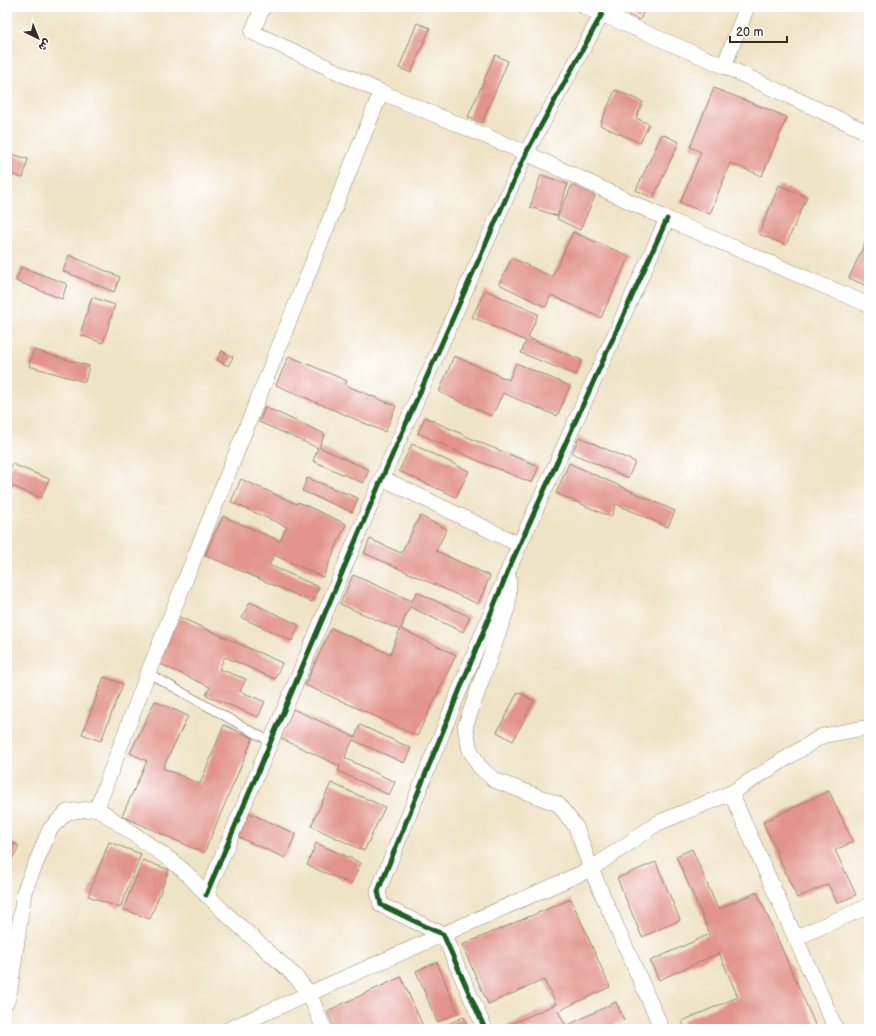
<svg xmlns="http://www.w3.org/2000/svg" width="876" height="1036" viewBox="0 0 876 1036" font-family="'Balsamiq Sans','Playpen Sans Arabic',sans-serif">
	<rect width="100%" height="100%" fill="#fff"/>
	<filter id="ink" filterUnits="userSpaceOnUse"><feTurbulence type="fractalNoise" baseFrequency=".025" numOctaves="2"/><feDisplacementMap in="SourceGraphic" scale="8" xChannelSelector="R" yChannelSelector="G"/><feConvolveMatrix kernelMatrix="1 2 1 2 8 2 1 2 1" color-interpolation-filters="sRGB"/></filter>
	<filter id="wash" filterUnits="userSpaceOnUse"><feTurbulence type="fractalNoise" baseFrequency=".012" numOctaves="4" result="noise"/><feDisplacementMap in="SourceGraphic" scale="16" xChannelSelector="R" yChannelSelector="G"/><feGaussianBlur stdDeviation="0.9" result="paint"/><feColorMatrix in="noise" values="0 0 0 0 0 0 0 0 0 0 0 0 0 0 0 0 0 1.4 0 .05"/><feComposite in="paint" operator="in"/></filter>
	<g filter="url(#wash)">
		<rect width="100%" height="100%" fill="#efe3c6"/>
		<g id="blocks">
			<path fill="#e2938b" d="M616,7h30l-6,13 -25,-10z
				M417,23l13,5 -19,45 -12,-5z
				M495,55l13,6 -26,62 -14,-6z
				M714,88l73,29 -25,59 -32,-13 -20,51 -30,-11 21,-51 -11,-5z
				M615,90l28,12 -7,16 13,6 -9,19 -40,-18z
				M662,134l17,8 -26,56 -17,-8z
				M8,153l20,6 -5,19 -16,-5z
				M541,175l27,9 -11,32 -27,-9z
				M572,185l23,11 -15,34 -23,-11z
				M779,185l28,12 -21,48 -27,-11z
				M573,232l56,24 -28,62 -50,-23 -5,12 -47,-23 13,-26 40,19z
				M869,234v53l-20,-9z
				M69,255l51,22 -6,15 -51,-21z
				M21,267l46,17 -5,15 -46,-18z
				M485,290l53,24 -10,24 54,22 -6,15 -55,-22 5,-12 -54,-24z
				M92,297l23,8 -12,38 -23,-8z
				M34,350l55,16 -4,16 -56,-16z
				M222,351l11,6 -5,9 -11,-6z
				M289,356l58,25 -2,4 51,21 -11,26 -109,-47z
				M454,356l55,24 7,-17 54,23 -13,30 -54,-23 -11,23 -53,-24z
				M265,407l60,27 -6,13 50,23 -6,13 -50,-22 5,-13 -59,-26z
				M425,417l56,26 58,23 -7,17 -58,-24 -56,-26z
				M579,437l56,25 -7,16 -56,-25z
				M412,444l57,27 -13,26 -57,-26z
				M569,463l106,48 -7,16 -52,-23 -5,13 -55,-24z
				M12,464l37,15 -8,19 -34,-14v-9z
				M307,478l51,20 -6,14 -50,-21z
				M241,479l56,25 1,-2 48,22 -23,53 -49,-22 -5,10 50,22 -7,15 -107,-47 18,-39 57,25 5,-11 2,-3 -56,-25z
				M420,516l27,13 -11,22 54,25 -12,28 -114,-51 6,-14 31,14z
				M353,575l59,26 5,-9 53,25 -7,15 -53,-25 -4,8 -5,14 55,26 -39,81 -53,-25 -59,-26 26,-57 59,26 4,-10 6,-14 -60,-26z
				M250,602l49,23 -7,16 -50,-23z
				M177,616l105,47 -7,16 -50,-22 -6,12 27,10 -6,12 25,11 -7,15 -52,-22 4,-8 -54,-25z
				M104,677l19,7 -22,57 -19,-7z
				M518,692l16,9 -21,40 -16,-9z
				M155,701l33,15 -25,52 37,16 24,-59 29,13 -49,115 -82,-37 25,-55 -17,-8z
				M293,709l62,28 5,-12 51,23 -7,15 -51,-23 -6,12 -2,6 50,24 -6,13 -51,-24 2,-5 -60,-28z
				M331,783l54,24 -21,44 -53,-25z
				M829,791l24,51 -18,8 21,45 -19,8 -9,-19 -31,14 -34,-76z
				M247,812l49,22 -11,24 -49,-22z
				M7,840l12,6 -12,23z
				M109,842l32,12 -21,54 -32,-12z
				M316,843l45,20 -10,21 -44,-19z
				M692,849l26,60 39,-17 60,137h-132l-3,-8 56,-24 -19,-44 -60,27 -9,-19 60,-27 -34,-78z
				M143,860l26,10 -19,49 -27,-10z
				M656,862l24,58 -38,17 -25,-59z
				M571,899l39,88 -52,24 8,15 50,-24 8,18 -19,9h-105l56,-25 -12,-24 -56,24 -26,-59z
				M437,962l21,51 -21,9 -21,-51z
				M401,977l23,51 -3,1h-86l-8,-18z
				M464,1017l5,12h-32z"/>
		</g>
	</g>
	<g filter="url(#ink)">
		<use href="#blocks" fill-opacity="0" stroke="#958672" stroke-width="1"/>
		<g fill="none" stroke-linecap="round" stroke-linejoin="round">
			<g stroke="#958672" stroke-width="10">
				<path id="lane" d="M148,673l123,69"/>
			</g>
			<g stroke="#958672" stroke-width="16">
				<path id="street" d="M263,7l-11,25 129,60 145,61 141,66 202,86
					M585,7l139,59 145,67
					M724,66l23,-59
					M382,478l138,67
					M509,579l-1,27 -43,121 5,23 9,16 15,14 64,24 18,23 15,42 71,160
					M731,793l105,236
					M97,808l51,-135 233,-581
					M206,895l176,-417 144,-325 76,-139
					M795,938l74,-32
					M7,1001l3,-11 14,-98 26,-63 17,-17 30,-4 75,53 12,10 39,40 72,65 14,17 15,36
					M229,1029l362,-160 67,-46 73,-30 91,-57 47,-9
					M485,1029l-42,-95 -10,-4 -52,-25 -3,-14 132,-325 157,-347"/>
			</g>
			<use href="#lane" stroke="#fff" stroke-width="8"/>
			<use href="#street" stroke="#fff" stroke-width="15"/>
			<g stroke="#fff" stroke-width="8">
				<path id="cycleway" d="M206,895l176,-417 144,-325 76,-139
					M485,1029l-42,-95 -10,-4 -52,-25 -3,-14 132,-325 157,-347"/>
			</g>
			<use href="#cycleway" stroke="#1b5e20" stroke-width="5"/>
		</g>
	</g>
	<rect width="876" height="1036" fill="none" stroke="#fff" stroke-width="24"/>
	<g transform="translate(38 38) rotate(137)" stroke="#ffffff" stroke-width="3" paint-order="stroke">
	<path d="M0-3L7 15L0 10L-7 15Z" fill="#3b2a1e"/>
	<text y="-6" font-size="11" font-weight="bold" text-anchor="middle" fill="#3b2a1e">ش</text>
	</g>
	<path d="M730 36v6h57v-6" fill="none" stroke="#3b2a1e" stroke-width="2"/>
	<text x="736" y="36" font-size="12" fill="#3b2a1e" stroke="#ffffff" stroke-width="3" paint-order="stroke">20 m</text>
</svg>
